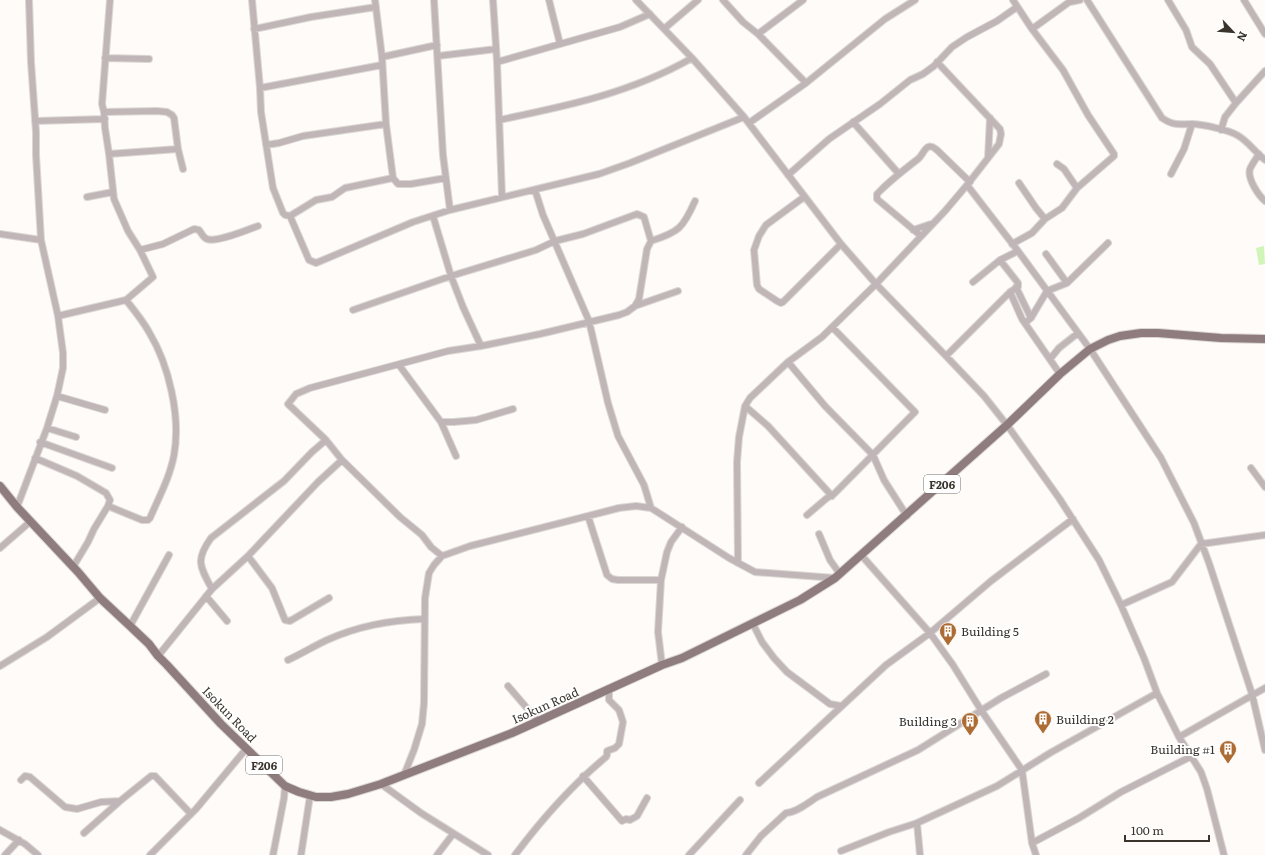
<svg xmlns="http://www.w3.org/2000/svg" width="1265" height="855" viewBox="0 0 1265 855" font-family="Literata,serif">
	<rect width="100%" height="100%" fill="#fefbf8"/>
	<path fill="#d1f4b8" d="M1264,246l1,18 -6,1 -3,-17z"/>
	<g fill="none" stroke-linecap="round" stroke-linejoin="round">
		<g stroke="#dbd7d3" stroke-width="8">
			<path id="minor" d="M252,0l8,88 1,24 12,76 10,25 2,2 5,1 19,44 7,3 97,-41 37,-12 149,-36 31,-11 114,-46
				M375,0l7,57 4,67 7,54 5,6h13l35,-6
				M434,0l9,155 7,55
				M493,0l4,62 5,134
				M549,0l11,44
				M636,0l56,58 52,59 97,127 35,40 70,72 38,40 23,29 52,73 40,62 22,45 23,53 13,35 22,44 22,35 6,17 17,66
				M723,0l20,22 15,12 48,49
				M1087,0l75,118c12,8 16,6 30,6 10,0 36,6 45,11 11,6 18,17 28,25
				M1168,0l18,30 6,17 18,17 26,39
				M1244,0l21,34
				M1070,2l10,-2
				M665,28l33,-28
				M254,29l57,-12 65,-10
				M1032,29l40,-29
				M758,34l45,-34
				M438,56l58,-7
				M382,57l55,-12
				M105,58l44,1
				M497,62l123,-35 30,-13
				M260,88l122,-23
				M104,112l53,-1 10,1 5,3 2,3 4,31 5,20
				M499,120c68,-14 132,-27 193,-62
				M35,121l70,-2
				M853,122l46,52
				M749,123l57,-40 79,-64 30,-19
				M1221,130l4,-13 11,-14 29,-32
				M266,145l13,-2 24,-7 83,-12
				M109,154l69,-5
				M1259,154c-3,5 -7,10 -9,15 -3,9 8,26 15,32
				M988,158l2,-40
				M1057,164l7,5 13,19
				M1171,174l13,-25 8,-25
				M788,175l41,-36 51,-35 30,-24 13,-6 11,-8 18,-19 15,-10 30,-16 20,-14
				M1019,183l17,25 9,11
				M967,185l51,66 72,98 71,109 33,65 15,40 43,131 13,56
				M535,190l8,25 46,106 19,82 10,33 26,49 7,23
				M87,197l26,-5
				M804,197l-38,28 -7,11 -5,14 3,35 2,4 18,12 4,2 2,-1 58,-58
				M290,216l26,-16 16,-3 13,-9 48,-10
				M433,216l18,60 12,31 18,39
				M913,230l18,-6
				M0,234l41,6
				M921,236l-44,-37v-5l4,-4c11,-11 24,-21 37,-31 4,-3 6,-10 10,-12 4,-2 6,1 9,3l33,32
				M1012,244l20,-11 13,-14 17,-11 15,-20 37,-32v-2l-26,-39 -25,-45 -31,-41 -19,-29
				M140,250l23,-6 31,-15 5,1c2,2 4,8 8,9 9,4 40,-9 51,-13
				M1046,254l21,29
				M973,282l27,-22 18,-9
				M1016,287l15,31
				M1010,292l12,27 38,55
				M635,306l4,-7 8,-50 4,-8c28,-9 32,-13 44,-40
				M353,310l98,-34 85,-26 19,-9 28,-7 54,-20 7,3 7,24
				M58,316l68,-16 27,-23 -13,-27 -12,-19 -14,-32 -5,-45 -4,-26 -1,-16 -2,-8 8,-104
				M1025,323l6,-5 16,-27 20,-8 41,-40
				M946,356l64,-64 8,-5v-4l-18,-23
				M1050,359l9,-11 19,-15
				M788,362l37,44 48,49 11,25 23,36
				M399,365l42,57 15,34
				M57,396l48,14
				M745,406l23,20 64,70
				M441,422h13l22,-2 37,-11
				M47,428l29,9
				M40,442l72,26
				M35,458l42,18 29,17 4,7 -2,6 -14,23 -6,13 -15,25
				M1251,468l14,19
				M108,506l34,14h6l2,-2c9,-21 20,-41 24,-63 7,-38 -5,-90 -25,-123 -6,-11 -15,-22 -23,-32
				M17,507l30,-79 10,-32 6,-28v-15l-5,-37 -17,-76 -5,-85v-23l-5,-70 -2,-62
				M807,515l20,-17 7,-4 81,-82 -83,-85
				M588,516l19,59 5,4 6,1h43
				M819,534l11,26 10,14
				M0,548l31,-27
				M248,556l24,32 13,32 5,1 39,-23
				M442,556l-11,-9 -9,-12 -22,-18 -58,-57 -16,-20 -38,-36 8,-10 14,-6 138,-37 33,-5 59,-12 79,-19 8,-3 8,-6 43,-15
				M862,556l68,77 23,32 28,45 41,60 10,73 4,12
				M738,563l-1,-101 2,-25 6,-31 5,-8 38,-36 34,-25 54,-53 69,-73 22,-26 32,-41 2,-10 -1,-5 -63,-67
				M212,589c-12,-22 -17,-29 -1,-51l73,-57 28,-29 14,-12
				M206,596l21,25
				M1121,605l51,-23 29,-38 64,-9
				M753,624l9,18 12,16 13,14 43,32 11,2
				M130,626l39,-71
				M158,656l54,-67 36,-33 70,-74 24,-22
				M288,660c13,-6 26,-14 39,-20 31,-14 64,-20 97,-21
				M662,665l-4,-33 3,-52 6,-28 4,-10 11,-15
				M0,666l47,-29 53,-39
				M508,686l30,35
				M1179,737l86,-49
				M404,775l10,-25 8,-26 2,-21 1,-105 4,-25 5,-8 8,-9 28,-10 149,-38 17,-2 15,2 78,50 26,14 80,6
				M583,776l39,45 4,-2 4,1 7,-4 10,-18
				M21,780l4,-4 5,1 35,30 12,2 24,-7 19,-1 31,-25h4l36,38
				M759,783l127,-118 44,-32 61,-52 82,-62
				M381,784l40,29 67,42
				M917,823l3,32
				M0,830l25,14 13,11
				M84,833l36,-32
				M1032,843l47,-25 42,-26 71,-36
				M841,851l48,-19 28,-9 80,-37 53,-33 107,-60
				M5,855l14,-15
				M150,855l46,-46 50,-60
				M273,855l11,-57 1,-12
				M301,855l9,-59
				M437,855l16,-21
				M515,855c27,-36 56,-69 91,-98l1,-2v-4l8,-3 4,-4 4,-22 -4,-12 -10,-10v-7l-2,-3
				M689,855l51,-55
				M746,855l15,-19 25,-23c11,-1 22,-10 31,-16l101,-47 83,-52 45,-24"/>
		</g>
		<g stroke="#dbd7d3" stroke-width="10">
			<path id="major" d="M0,486l17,21 61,65 22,26 30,28 19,18 9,12 9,9 54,59 64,62 14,6 17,5h15l17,-3 33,-10 23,-9 108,-42 150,-68 20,-7 118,-58 35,-22 172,-153 53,-51 30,-25 18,-9 12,-4 21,-3h17l63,5 44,1"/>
		</g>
		<use href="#minor" stroke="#c1b6b7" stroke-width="6"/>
		<use href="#major" stroke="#8f7c7e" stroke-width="8"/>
	</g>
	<defs>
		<g id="building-pin" transform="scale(0.9)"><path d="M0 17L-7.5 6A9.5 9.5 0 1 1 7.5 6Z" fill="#ac6c34" stroke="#fff"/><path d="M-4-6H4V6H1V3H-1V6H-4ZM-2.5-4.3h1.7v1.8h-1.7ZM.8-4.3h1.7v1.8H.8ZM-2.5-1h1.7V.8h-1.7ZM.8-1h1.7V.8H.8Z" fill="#fff"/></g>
	</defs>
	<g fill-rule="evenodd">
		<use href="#building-pin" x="948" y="631"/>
		<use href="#building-pin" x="1043" y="719"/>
		<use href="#building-pin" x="970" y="721"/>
		<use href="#building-pin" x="1228" y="749"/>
	</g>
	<g text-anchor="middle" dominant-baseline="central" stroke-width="4" stroke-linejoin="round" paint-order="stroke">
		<g fill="#fff" stroke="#74706b" stroke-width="1">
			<rect x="924" y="475" width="36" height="18" rx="3"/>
			<rect x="246" y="756" width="36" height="18" rx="3"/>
		</g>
		<g font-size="11" font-weight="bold" fill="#39332c">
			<text x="942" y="484">F206</text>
			<text x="264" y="765">F206</text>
		</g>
		<g font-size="12" fill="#39332c" stroke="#fff" text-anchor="start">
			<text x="961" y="631">Building 5</text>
			<text x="1056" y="719">Building 2</text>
			<text x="957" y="721" text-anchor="end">Building 3</text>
			<text x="1215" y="749" text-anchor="end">Building #1</text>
		</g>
		<g font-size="12" fill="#39332c" stroke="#fff">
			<text transform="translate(545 705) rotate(-24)">Isokun Road</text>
			<text transform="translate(230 714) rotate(46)">Isokun Road</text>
		</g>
	</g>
	<g transform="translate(1233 32) rotate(116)" stroke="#ffffff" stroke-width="3" paint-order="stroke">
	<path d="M0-3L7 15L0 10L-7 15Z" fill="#39332c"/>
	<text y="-6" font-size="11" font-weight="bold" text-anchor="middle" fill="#39332c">N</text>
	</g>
	<path d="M1125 835v6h84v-6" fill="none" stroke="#39332c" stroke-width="2"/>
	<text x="1131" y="835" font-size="12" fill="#39332c" stroke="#ffffff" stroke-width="3" paint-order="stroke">100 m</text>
</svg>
